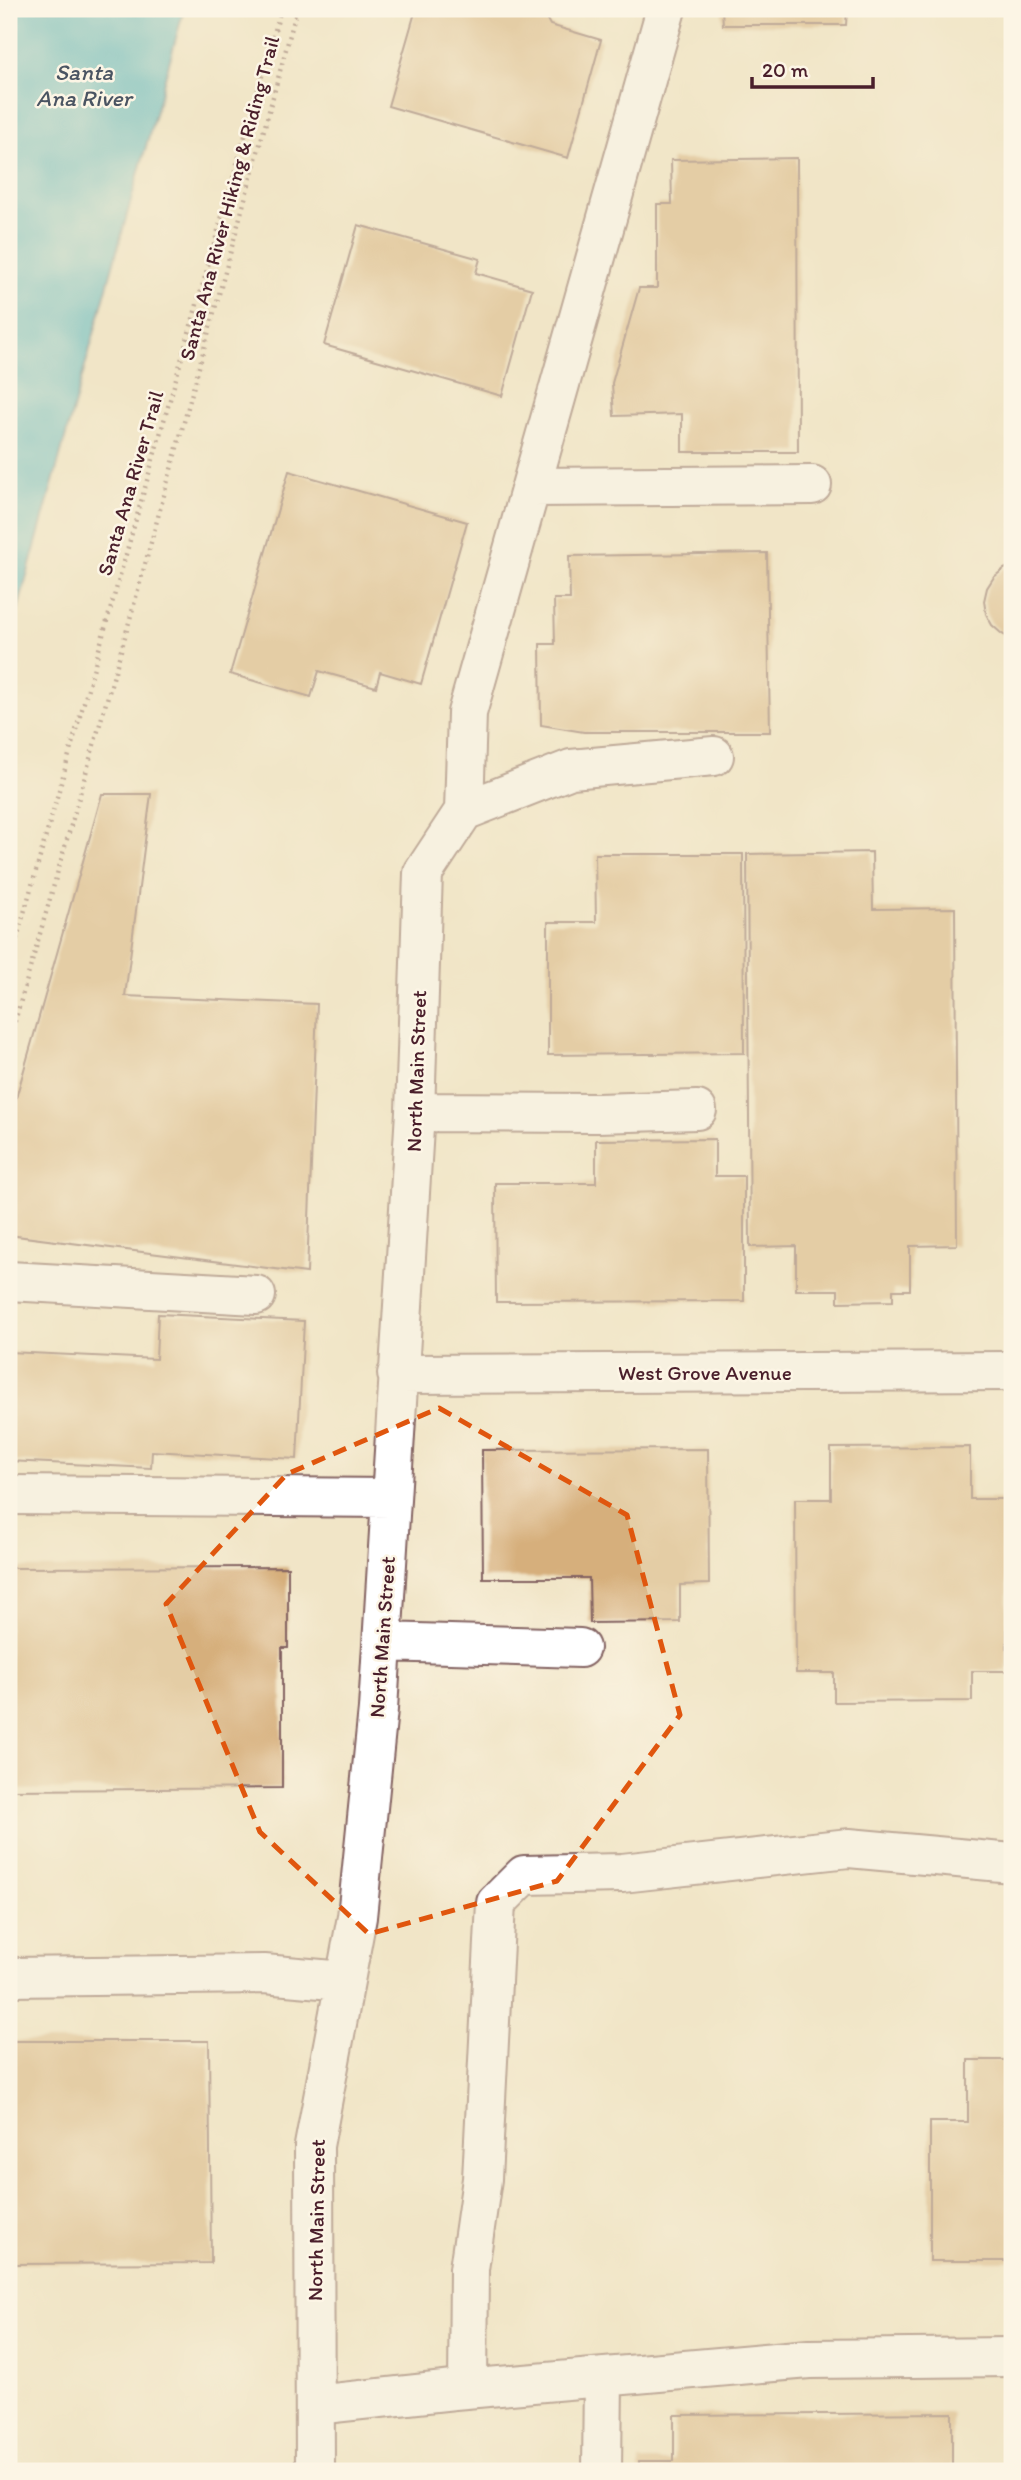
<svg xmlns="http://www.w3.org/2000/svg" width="1021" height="2480" viewBox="0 0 1021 2480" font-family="Itim,sans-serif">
	<rect width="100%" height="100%" fill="#fcf5e5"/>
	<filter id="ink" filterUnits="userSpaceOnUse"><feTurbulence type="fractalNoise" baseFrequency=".0143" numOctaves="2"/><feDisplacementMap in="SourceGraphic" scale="14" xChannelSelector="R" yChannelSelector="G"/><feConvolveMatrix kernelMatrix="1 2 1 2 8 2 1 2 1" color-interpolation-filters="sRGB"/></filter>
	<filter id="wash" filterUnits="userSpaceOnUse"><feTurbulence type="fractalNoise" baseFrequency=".00686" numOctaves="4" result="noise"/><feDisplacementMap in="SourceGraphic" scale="28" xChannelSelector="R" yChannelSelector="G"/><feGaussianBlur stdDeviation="1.57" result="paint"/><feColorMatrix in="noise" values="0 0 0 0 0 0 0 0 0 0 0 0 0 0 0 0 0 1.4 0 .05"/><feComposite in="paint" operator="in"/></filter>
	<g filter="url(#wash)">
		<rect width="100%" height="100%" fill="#f1e5c7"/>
		<path fill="#4bb6c8" stroke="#4a6a7a" stroke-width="2" d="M9,9h175l-175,632z"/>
		<g id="blocks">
			<path fill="#d6af7c" d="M416,9h125l9,16 51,15 -33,118 -180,-52z
				M722,9h125l-1,16h-123z
				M797,158l1,294h-116v-38l-68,2 -2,-33 27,-95h18v-84h15l-1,-44z
				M358,225l122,34 -4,14 56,16 -30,107 -178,-51z
				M289,471l178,51 -46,162 -41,-12 -4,15 -57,-16 -8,26 -81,-23z
				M767,553l3,179h-186l-43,-7 -1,-81h15l-1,-45h16l-1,-43z
				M1012,566v73l-10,-5 -10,-9 -6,-11 -2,-13 3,-13 7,-11 10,-8z
				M102,794h49l-26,202 192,8 -10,269 -298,-38v-112z
				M872,852l1,57 82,-1 2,337 -47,1v44h-17v11l-55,1v-12h-42v-44l-46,1 -3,-393z
				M595,854h148l1,199 -196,2v-133h48z
				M715,1139v37h29v125l-248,1 -1,-119h101v-43z
				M158,1314l146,7 -7,138 -145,-8 -1,17 -142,-7v-109l147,7z
				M970,1447v52h37v172h-35v30l-138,1v-29h-38l-1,-174h36v-51z
				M708,1449l1,135 -29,1v37l-90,1 -1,-45h-106l-1,-128z
				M288,1567v81h-6v140l-273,2v-222z
				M9,2041h200l2,222 -202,1z
				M968,2060h44v201h-82v-139h38z
				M952,2413v58h-313v-10h35v-46z"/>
		</g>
	</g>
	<g filter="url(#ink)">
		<use href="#blocks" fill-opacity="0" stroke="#846462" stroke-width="2"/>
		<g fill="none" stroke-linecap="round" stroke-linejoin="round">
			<g stroke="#846462" stroke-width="42">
				<path id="minor" d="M531,487l281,-2
					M464,811l3,-98 199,-704
					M464,811l107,-42 143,-13
					M415,1112l182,1 100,-3
					M9,1281l247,14
					M397,1374l615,-3
					M9,1495l381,3
					M383,1642l197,6
					M9,1977l255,-3 80,7
					M468,2389l1,-120 13,-90 14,-276 28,-28 98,-2 227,-25 163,15
					M315,2405l139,-15 355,-31 203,-2
					M315,2471l-1,-325 43,-229 21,-208 37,-597 8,-239 41,-62
					M602,2471l1,-94"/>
			</g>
			<path stroke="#846462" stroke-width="4.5" stroke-dasharray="2 5" stroke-linecap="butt" d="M9,966l272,-957
				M9,1042l123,-430 165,-603"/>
			<use href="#minor" stroke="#fff" stroke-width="38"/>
		</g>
	</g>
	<path d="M0 0H1021V2480H0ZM439,1408l188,107 53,200 -123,166 -188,53 -109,-102 -94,-228 121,-130z" fill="#f1e5c7" fill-opacity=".55" fill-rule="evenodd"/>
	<path fill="none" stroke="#e0560e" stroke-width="5" stroke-dasharray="14 9" stroke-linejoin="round" d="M439,1408l188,107 53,200 -123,166 -188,53 -109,-102 -94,-228 121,-130z"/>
	<g text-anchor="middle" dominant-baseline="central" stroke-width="5" stroke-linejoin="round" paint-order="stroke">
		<g font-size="21" fill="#4a1f2b" stroke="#fcf5e5">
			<text transform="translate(229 198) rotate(-75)">Santa Ana River Hiking &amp; Riding Trail</text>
			<text transform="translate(130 483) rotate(-74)">Santa Ana River Trail</text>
			<text transform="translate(416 1071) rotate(-88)">North Main Street</text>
			<text x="705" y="1372">West Grove Avenue</text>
			<text transform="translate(382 1637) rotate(-86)">North Main Street</text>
			<text transform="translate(316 2220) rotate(-89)">North Main Street</text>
		</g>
		<g font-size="23" font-style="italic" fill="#4a5462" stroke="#fcf5e5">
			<text x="84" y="72">Santa<tspan x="84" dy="26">Ana River</tspan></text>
		</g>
	</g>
	<rect width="1021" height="2480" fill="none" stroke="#fcf5e5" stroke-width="35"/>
	<path d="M752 77v10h121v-10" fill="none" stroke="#4a1f2b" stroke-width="3.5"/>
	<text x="762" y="77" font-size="21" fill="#4a1f2b" stroke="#fcf5e5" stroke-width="5" paint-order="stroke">20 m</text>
</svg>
